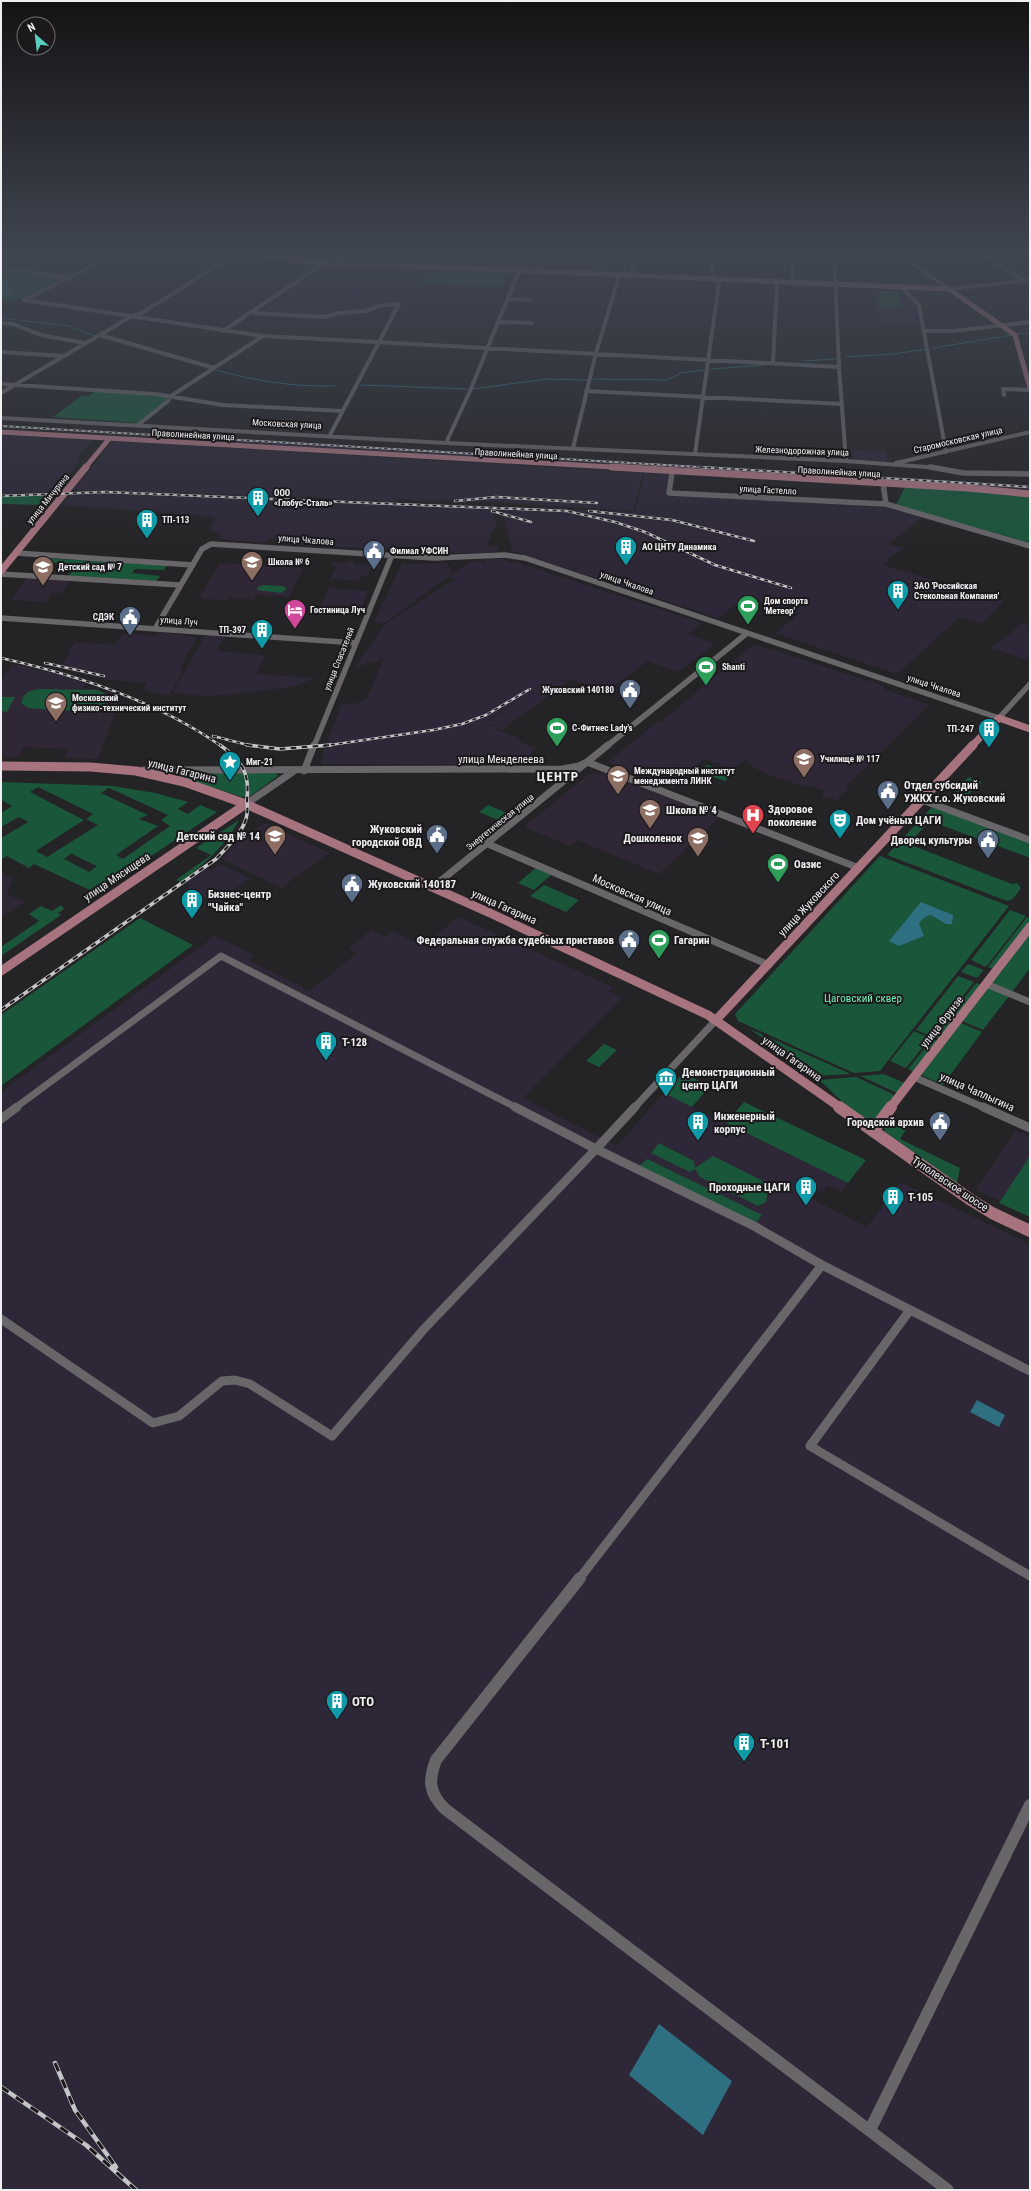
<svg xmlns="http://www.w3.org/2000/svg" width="1031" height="2191" viewBox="0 0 1031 2191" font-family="'Roboto Condensed',sans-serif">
	<rect width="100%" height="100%" fill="#242325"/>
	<path fill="#2e2737" d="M1,435l92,5 -16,18 4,1 -27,32 -53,4z
		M180,437l176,10 -1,4 -176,-10z
		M113,441l182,11 348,21 -10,38 -178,-11 -38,1 -19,-3 -2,4 -64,-3 -24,-3 -1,1 -233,-7z
		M368,448l266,16 -2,5 -267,-16z
		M854,450l32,1 1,12 -33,-2z
		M643,465l387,22v6l-387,-24z
		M645,473l23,1 -3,21 217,12 40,10 -33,27 13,4 -19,17 121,36 -23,23 -21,-7 -63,57 -122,-41 24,-19 -53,-17 -28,21 -206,-67 -9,-37 1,-7 131,5z
		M72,493l371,13 44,4 5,1 5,13 -11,21 13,1 -4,6 -17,2 -181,-9 -14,-2 1,-3 -13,-1 -5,4 -40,-3 -8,-2 3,-4 -12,-4 7,-11 -6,-3 -149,-11z
		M486,559h17l8,4 2,-2 189,62 -14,11 27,10 -37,28 -30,-11 -40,29 -36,-10 -19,1h16l-67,49 -8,-2v-3h-11l56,-39 -58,39 -14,-1 -132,23 133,-23 25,2v2l25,10 3,4 14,6 -7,11 -6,5 -37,-1 -5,-4h-10l-1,5h-148l3,-15 18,-45 16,-1 8,-3 18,-42 -30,10 30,-43 71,-46 -7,-2 -65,47 -9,-3 28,-57 45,-1 5,9 -4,5 22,-16 13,1v2h2z
		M348,561h7l-1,3 27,2 -1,3 -9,-1 -3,8 -6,-1 -2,6 -26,-2 -5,2 7,-14 -4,-1 1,-4 13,1z
		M329,588l39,3 -9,22 -40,-3z
		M1022,622l8,3v32l-2,3 -37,-12 12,-10h2z
		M162,632l35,5 -15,28 -2,5 3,1 -13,24 -22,-3 2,-2h-6l3,-7 -38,-3 -50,-12 11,-15 -3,-1 8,-10 40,3 8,-12 32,3 3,-3z
		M205,635l19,2 -7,14 48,4 -9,19 61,4 -26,9 -66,8 -20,1 -32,-3z
		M754,644l131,42 -2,3 46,16 -83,82 -50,-19 -44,-13 -20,14 -27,-10 -32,29 -66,-26 52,-41 2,1z
		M13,664l45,10 28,10 -5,5 -49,-2 -5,1 -6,8 -20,-1v-13z
		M221,864l29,14 -34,25 -26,-13 -3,-8 21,-14 4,2z
		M458,917l155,70 -4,4 14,6 -100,101 94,48 47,-53 184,90 -7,9 -14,-7 -4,6 -22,2 66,34 33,-45 130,62v946h-1029v-1098l214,-156 39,19 -5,5 61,31 47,-38 -9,-4 23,-19 15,7 6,-6 31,15z
		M1016,1130l14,7v19l-29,45 -25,-11z"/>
	<path fill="#302736" d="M327,279l39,7 -33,28 -9,2 -60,-5 41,-30 16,2z
		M871,289h30l15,16 4,19 -42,-1z
		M220,563l83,5 -14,29 -33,-2 -2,5 -25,-2 -1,3 -29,-3z
		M27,578l43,3 -9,12h-9l-7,9 -34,-2z
		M27,687l70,2 23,9 -22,61 -34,-1 4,-9 -44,-2 -6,10h-17v-62l20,1z
		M751,755l45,13 53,20 -13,12 -15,-4 3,-5 -13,-5h-9l-38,-13 -19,-11z
		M603,773l35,13 81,32 -60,56 -82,-34 -7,6 -46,-19 65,-53z
		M265,823l64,30 -48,35 -59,-29 20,-21z
		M1,873l12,6 -7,15 19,8 -24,15z"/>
	<path fill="#1a563a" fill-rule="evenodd" d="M429,268l79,4 -7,15 -80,-3z
		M1,269l59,9 -33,20 -26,4z
		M883,291l16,2 1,14h-21l-1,-15z
		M95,391l73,6 -6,7 -24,19 -85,-6 28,-21h8z
		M905,487l88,5 37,5v46l-134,-38z
		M57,493l-10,12 -46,-1v-7z
		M39,558l128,7 -3,5 -29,-1 -3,4 28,3 -4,5 -89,-5 10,-8 -7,-1 3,-3 -26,-2 -2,-2 -7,-1z
		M263,585l20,1 4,3 -6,4 -24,-3 1,-3z
		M40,689l57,1 7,3 5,5c-7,19 -62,11 -80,10l-7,-4c-1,-11 9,-14 18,-15z
		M1,697h14l-8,15 -6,-1z
		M707,765l25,9 -7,7 -26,-9z
		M273,772l4,2 1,2 -29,21h-7l-61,-20 -2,-2 5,-2z
		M969,777l13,5 -14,13 -13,-4z
		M1,782l112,4 42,7 33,9 -10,7 10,5 12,-9 17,7 -121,81 -62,-29 -5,4 -22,-12 -6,3v-21l27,-16 -9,-5 -18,10v-14l11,-7 -11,-6zM38,787l55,27 -7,5 12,6 -51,32 -11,-6 48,-31 -54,-28zM109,788l59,27 -7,5 9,6 -47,33 -7,-4 42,-29 -19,-7 9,-4 -47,-22zM72,853l2,2 23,11 -8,6 -25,-13z
		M488,805l19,8 -9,7 -19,-8z
		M933,806l97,35v17l-100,-37 -22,23 104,40 5,-1 4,5 -8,11 -6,2 -120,-46z
		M239,820c-14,27 -35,44 -58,62l-5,-2 35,-25 -15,-7z
		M880,856l129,50 -129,165 -26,2 -116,-52 -3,-7z
		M537,867l15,7 -18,16 -16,-7z
		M544,885l35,15 -13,12 -36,-16z
		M61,905l3,4 -6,4 3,2 -60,41v-9l38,-26 -10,-7 12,-8 11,5z
		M1010,910l16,6 -40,51 -15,-7z
		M1027,917l3,1v5l-36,46 -6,-2z
		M140,918l53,27 -192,141v-71z
		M1030,933v35l-18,24 -21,-8z
		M968,964l16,6 -7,8 -16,-6z
		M958,976l16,6 -43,54 -15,-6z
		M976,983l5,2 -42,54 -6,-2z
		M988,988l21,8 -26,34 -21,-9z
		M961,1023l21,9 -39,53 -22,-10z
		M751,1030h1l99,44 -34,2z
		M914,1031l16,7 -24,30 -16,-7z
		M932,1039l6,2 -24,31 -6,-3z
		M604,1044l13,6 -18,17 -13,-6z
		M683,1073l27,13 -18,21 -28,-14z
		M884,1074l21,9 -8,10 -37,-17z
		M856,1077l39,18 -18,24c-21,4 -43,-28 -58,-39z
		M744,1102l105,50 17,8 -18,23 -122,-60z
		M889,1120l18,8 -7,11 60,29 -3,15 -72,-51 -1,-5z
		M659,1143l35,18 1,7 18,-12 56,28 -3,18 -8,4 -58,-29 -5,-8 -5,3 -39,-19z
		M1030,1156v61l-31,-14z
		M647,1159l115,56 -8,11 -117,-58z"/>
	<path fill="#2e6f82" d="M1,280l8,4 3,4 -2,5 -9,6z
		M921,902l32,13 -1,9h-6l-15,-9 -6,2 -6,6 5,13 -25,10 -10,-5z
		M977,1400l28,15 -6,12 -29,-15z
		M659,2024l73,57 -29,54 -74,-60z"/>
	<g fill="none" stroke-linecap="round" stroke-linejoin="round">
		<path stroke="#2e6f82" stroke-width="1" d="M1,318l68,8 26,10
			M1017,334l13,-1
			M933,348l79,-13
			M846,357l48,-3 32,-5
			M803,361l33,-2
			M711,369l53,-4
			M215,370c41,11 77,17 120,16
			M593,379l74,1 14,-7 23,-3
			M361,385l106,4
			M472,389l75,-10 40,1"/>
		<path stroke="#686669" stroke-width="4" d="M335,254l4,5 -2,6
			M793,254v30
			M834,254l5,113 7,94
			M899,254l50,35 81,-9
			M983,254l42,27
			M1,258l11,-4
			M1,267l67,11
			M440,267l9,-13
			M631,277l5,-23
			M902,288l17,17 27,147
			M508,299l22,1
			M24,300l239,36 576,31
			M24,300l93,-46
			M254,313l71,4 14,-4 26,-2 18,-6 16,-1 -69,131
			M499,322l33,1
			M1,323l12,1 28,11 44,8
			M223,331l100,-67
			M924,331h29l77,-9
			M100,335l114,33
			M1,352l63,4
			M773,362l4,-79
			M1,384l154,10 68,11 119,6
			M586,391l256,13
			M1,393l131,-77 8,-2 96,-60
			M1004,395l-1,-6 27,1
			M1,418l445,25 400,18 94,7
			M138,425l30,-24 3,-5 92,-60
			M446,443l24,-52 56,-137
			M573,448l23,-95 23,-77
			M695,454l24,-171 -7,-8 2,-21
			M896,463l134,-31"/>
		<path stroke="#686669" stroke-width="5.5" d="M930,467l34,6 66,1
			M672,472l-3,21 217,11 -3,-21
			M886,504l144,42
			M16,553l177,12
			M1,574l179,11
			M1,618l355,25
			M155,629l47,-80 9,-5 223,14 71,-3 20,3 474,160 31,-34
			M314,746l78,-191
			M607,746l139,-112"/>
		<path stroke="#686669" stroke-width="7" d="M143,770l419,-1 17,-3 8,-4 272,106
			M304,771l10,-26
			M922,800l108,40
			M246,804l48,-33
			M488,844l281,121
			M433,887l175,-142
			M986,984l44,18
			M914,1077l71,31
			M15,1108l206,-152 296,152
			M634,1108l82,-88"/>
		<path stroke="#686669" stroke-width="9" d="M515,1107l81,42 39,-42
			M983,1107l47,21
			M1,1119l16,-12
			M910,1310l-100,136 220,130
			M1,1319l152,104 26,-7 43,-35 13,-1 15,4 82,52 92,-107 172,-180 158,77 68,39
			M579,1579l243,-314 208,106"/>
		<path stroke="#686669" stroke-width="12" d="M580,1578l-144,182c-8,21 -7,33 9,49l503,381
			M870,2130l160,-325"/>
		<path stroke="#a6737e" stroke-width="5" d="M252,254l85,11 103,2 509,22 66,46 15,53
			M1,432l628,36
			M85,468l24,-29"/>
		<path stroke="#a6737e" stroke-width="7" d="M612,467l356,21 62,6
			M1,571l85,-104
			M972,746l27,-28 31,11"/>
		<path stroke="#a6737e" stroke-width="9" d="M1,766l89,1 46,4 48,11 62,22 244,109 218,102 133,93
			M1,971l245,-167
			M716,1020l257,-275
			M890,1108l140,-181"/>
		<path stroke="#a6737e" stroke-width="12" d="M839,1107l132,93 21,13 38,18
			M873,1131l18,-24"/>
		<g stroke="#c5c4c6" stroke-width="2">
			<path id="rail-far3" d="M1,426l715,42"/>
		</g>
		<g stroke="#c5c4c6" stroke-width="2.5">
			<path id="rail-far2" d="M699,467l331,20
				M1,496l104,-4 462,19 48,11 30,10 70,33 76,23
				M455,501l41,-4 101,6
				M492,511l39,11
				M589,511l83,9 82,21
				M1,658c76,17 156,43 220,88
				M45,663l59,13
				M213,736l39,10
				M323,746l110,-16 29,-6 24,-9 44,-26"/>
		</g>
		<g stroke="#c5c4c6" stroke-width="3.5">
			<path id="rail-far1" d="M247,745l33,4 51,-4
				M1,1010l215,-151c11,-12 29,-28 31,-45 1,-5 0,-10 0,-15 3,-27 -6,-39 -27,-54"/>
		</g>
		<g stroke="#c5c4c6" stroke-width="4.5">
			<path id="rail" d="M55,2063l20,47 41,57
				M1,2087l85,58 50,45"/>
		</g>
		<use href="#rail-far3" stroke="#1b191c" stroke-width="1" stroke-dasharray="3" stroke-linecap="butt"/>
		<use href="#rail-far2" stroke="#1b191c" stroke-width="1.5" stroke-dasharray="4" stroke-linecap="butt"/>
		<use href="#rail-far1" stroke="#1b191c" stroke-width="2" stroke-dasharray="5.5" stroke-linecap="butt"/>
		<use href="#rail" stroke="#1b191c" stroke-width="3" stroke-dasharray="9" stroke-linecap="butt"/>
	</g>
	<linearGradient id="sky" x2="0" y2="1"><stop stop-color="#141314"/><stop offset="0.45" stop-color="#3f4551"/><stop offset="1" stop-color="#3f4551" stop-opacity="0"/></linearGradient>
	<rect width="1031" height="561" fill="url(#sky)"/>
	<defs>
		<g id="building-pin" transform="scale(1.15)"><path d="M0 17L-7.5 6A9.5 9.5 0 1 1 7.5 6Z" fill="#0f9aa8" stroke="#1b191c"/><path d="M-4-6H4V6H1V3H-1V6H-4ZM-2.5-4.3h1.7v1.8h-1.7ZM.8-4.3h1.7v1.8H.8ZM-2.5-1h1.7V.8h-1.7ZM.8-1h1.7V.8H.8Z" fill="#fff"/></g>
		<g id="civic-pin" transform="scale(1.15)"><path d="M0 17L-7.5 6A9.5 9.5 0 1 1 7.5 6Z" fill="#5c6f8a" stroke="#1b191c"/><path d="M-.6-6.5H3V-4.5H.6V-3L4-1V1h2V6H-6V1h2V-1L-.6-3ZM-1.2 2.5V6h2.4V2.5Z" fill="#fff"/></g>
		<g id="school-pin" transform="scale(1.15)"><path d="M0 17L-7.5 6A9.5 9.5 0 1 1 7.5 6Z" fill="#8d6e63" stroke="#1b191c"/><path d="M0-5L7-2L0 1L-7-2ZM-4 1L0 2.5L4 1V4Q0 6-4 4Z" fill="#fff"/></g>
		<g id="stadium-pin" transform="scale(1.15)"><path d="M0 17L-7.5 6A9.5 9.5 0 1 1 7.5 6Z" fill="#2e9e5b" stroke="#1b191c"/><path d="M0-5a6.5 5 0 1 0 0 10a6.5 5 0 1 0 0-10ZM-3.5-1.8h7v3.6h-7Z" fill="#fff"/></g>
		<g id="hotel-pin" transform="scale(1.15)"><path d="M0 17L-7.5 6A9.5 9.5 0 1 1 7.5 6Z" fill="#d1479c" stroke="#1b191c"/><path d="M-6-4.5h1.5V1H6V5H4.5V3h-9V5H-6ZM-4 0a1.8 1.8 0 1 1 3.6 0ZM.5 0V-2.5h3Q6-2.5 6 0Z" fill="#fff"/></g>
		<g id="university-pin" transform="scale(1.15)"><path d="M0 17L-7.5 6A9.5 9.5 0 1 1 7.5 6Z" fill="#8d6e63" stroke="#1b191c"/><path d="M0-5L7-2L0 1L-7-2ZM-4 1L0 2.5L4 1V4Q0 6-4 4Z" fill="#fff"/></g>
		<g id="sight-pin" transform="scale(1.15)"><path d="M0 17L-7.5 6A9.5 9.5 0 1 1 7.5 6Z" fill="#0f9aa8" stroke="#1b191c"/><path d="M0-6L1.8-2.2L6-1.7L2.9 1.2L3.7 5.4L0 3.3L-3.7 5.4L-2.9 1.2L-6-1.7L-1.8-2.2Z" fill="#fff"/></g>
		<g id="hospital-pin" transform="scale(1.15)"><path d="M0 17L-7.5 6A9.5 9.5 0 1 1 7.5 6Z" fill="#e0444e" stroke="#1b191c"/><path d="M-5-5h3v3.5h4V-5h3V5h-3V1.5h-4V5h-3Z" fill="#fff"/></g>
		<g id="theatre-pin" transform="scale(1.15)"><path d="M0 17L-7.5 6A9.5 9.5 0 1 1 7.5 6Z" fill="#0f9aa8" stroke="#1b191c"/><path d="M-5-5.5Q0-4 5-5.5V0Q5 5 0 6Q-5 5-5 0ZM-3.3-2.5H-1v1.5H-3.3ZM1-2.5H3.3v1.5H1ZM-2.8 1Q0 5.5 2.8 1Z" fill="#fff"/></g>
		<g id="museum-pin" transform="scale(1.15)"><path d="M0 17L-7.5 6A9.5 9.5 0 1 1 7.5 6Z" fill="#0f9aa8" stroke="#1b191c"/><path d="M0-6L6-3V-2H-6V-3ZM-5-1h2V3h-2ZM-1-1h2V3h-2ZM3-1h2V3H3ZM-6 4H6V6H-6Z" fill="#fff"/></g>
	</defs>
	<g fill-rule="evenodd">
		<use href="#building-pin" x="258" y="498"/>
		<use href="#building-pin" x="147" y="520"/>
		<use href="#building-pin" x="626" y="547"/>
		<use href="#civic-pin" x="374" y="551"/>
		<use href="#school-pin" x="252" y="562"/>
		<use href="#school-pin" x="43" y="567"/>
		<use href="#building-pin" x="898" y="591"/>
		<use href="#stadium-pin" x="748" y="606"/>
		<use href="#hotel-pin" x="295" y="610"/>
		<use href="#civic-pin" x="130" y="617"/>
		<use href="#building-pin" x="262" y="630"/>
		<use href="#stadium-pin" x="706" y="667"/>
		<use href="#civic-pin" x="630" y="690"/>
		<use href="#university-pin" x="56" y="703"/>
		<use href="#stadium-pin" x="557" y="728"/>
		<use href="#building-pin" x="989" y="729"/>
		<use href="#university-pin" x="804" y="759"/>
		<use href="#sight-pin" x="230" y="762"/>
		<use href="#university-pin" x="618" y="776"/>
		<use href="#civic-pin" x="888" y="791"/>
		<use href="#school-pin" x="650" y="810"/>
		<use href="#hospital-pin" x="753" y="815"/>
		<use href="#theatre-pin" x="840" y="820"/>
		<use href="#civic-pin" x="437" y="835"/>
		<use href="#school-pin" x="275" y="836"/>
		<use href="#school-pin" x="698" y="838"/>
		<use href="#civic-pin" x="988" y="840"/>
		<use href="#stadium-pin" x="778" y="864"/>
		<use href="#civic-pin" x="352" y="884"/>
		<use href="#building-pin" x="192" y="900"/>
		<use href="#civic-pin" x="629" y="940"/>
		<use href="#stadium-pin" x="659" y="940"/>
		<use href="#building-pin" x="326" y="1042"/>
		<use href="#museum-pin" x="666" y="1078"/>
		<use href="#building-pin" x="698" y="1122"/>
		<use href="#civic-pin" x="940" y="1122"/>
		<use href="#building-pin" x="806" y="1187"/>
		<use href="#building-pin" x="893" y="1197"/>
		<use href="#building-pin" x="337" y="1701"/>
		<use href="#building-pin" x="744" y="1743"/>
	</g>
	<g text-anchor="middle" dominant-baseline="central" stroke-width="4" stroke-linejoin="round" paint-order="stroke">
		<g font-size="9" fill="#efeef0" stroke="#1b191c">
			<text transform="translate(287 424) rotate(3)">Московская улица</text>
			<text transform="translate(193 435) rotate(3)">Праволинейная улица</text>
			<text transform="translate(958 440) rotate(-13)">Старомосковская улица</text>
			<text transform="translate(802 451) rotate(2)">Железнодорожная улица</text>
			<text transform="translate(516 454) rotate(3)">Праволинейная улица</text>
			<text transform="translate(839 472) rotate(3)">Праволинейная улица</text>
			<text transform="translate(768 490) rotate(3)">улица Гастелло</text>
			<text transform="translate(48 499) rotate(-51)">улица Мичурина</text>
			<text transform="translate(306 540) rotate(4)">улица Чкалова</text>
			<text transform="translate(627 583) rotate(19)">улица Чкалова</text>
			<text transform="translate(179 621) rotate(4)">улица Луч</text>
			<text transform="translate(339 659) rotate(-68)">улица Спасателей</text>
			<text transform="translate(934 686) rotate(18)">улица Чкалова</text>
			<text transform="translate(500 822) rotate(-39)">Энергетическая улица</text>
		</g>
		<g font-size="9" font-weight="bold" fill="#efeef0" stroke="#1b191c" text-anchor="start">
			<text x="274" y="493">ООО<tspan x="274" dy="10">«Глобус-Сталь»</tspan></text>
			<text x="162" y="520">ТП-113</text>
			<text x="642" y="547">АО ЦНТУ Динамика</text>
			<text x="390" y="551">Филиал УФСИН</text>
			<text x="268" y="562">Школа № 6</text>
			<text x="58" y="567">Детский сад № 7</text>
			<text x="914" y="586">ЗАО 'Российская<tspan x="914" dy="10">Стекольная Компания'</tspan></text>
			<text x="764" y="601">Дом спорта<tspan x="764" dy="10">'Метеор'</tspan></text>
			<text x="310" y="610">Гостиница Луч</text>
			<text x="114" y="617" text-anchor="end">СДЭК</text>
			<text x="246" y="630" text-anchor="end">ТП-397</text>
			<text x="722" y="667">Shanti</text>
			<text x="614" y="690" text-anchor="end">Жуковский 140180</text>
			<text x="72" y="698">Московский<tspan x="72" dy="10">физико-технический институт</tspan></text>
			<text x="572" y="728">С-Фитнес Lady's</text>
			<text x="974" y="729" text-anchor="end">ТП-247</text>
			<text x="820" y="759">Училище № 117</text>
			<text x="246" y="762">Миг-21</text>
			<text x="634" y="771">Международный институт<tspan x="634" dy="10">менеджмента ЛИНК</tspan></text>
		</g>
		<g font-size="11" fill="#efeef0" stroke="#1b191c">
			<text x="501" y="759">улица Менделеева</text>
			<text transform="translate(182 771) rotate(14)">улица Гагарина</text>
			<text transform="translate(117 877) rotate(-34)">улица Мясищева</text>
			<text transform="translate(632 895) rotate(24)">Московская улица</text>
			<text transform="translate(809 904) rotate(-47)">улица Жуковского</text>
			<text transform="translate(504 907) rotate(24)">улица Гагарина</text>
			<text transform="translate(942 1022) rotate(-52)">улица Фрунзе</text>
			<text transform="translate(792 1059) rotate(35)">улица Гагарина</text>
			<text transform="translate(977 1092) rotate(24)">улица Чаплыгина</text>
			<text transform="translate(950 1184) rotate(34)">Туполевское шоссе</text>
		</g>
		<g font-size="11" font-weight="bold" fill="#efeef0" stroke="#1b191c" text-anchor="start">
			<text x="904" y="785">Отдел субсидий<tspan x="904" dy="13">УЖКХ г.о. Жуковский</tspan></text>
			<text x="768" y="809">Здоровое<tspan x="768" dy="13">поколение</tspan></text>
			<text x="666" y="810">Школа № 4</text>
			<text x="856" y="820">Дом учёных ЦАГИ</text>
			<text x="422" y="829" text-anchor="end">Жуковский<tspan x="422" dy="13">городской ОВД</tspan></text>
			<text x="260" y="836" text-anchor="end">Детский сад № 14</text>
			<text x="682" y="838" text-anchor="end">Дошколенок</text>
			<text x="972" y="840" text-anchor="end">Дворец культуры</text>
			<text x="794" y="864">Оазис</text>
			<text x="368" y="884">Жуковский 140187</text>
			<text x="208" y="894">Бизнес-центр<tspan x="208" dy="13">"Чайка"</tspan></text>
			<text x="614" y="940" text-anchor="end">Федеральная служба судебных приставов</text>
			<text x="674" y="940">Гагарин</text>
			<text x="342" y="1042">Т-128</text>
			<text x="682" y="1072">Демонстрационный<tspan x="682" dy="13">центр ЦАГИ</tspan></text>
			<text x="714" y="1116">Инженерный<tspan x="714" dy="13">корпус</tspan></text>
			<text x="924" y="1122" text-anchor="end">Городской архив</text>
			<text x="790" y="1187" text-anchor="end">Проходные ЦАГИ</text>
			<text x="908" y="1197">Т-105</text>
		</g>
		<g font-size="11" fill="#6cf2b1" stroke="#1b191c">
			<text x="863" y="998">Цаговский сквер</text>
		</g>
		<g font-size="13" font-weight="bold" letter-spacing="1" fill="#efeef0" stroke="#1b191c">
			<text x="558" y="776">ЦЕНТР</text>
		</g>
		<g font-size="13" font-weight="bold" fill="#efeef0" stroke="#1b191c" text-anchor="start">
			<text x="352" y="1701">ОТО</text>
			<text x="760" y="1743">Т-101</text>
		</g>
	</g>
	<rect width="1031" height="2191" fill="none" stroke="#efeef0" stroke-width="4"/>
	<g transform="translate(36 36) rotate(332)"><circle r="19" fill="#1b191c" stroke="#706e71"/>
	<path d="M0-3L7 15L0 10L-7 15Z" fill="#59cebf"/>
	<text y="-6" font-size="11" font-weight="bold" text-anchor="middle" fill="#efeef0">N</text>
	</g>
</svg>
